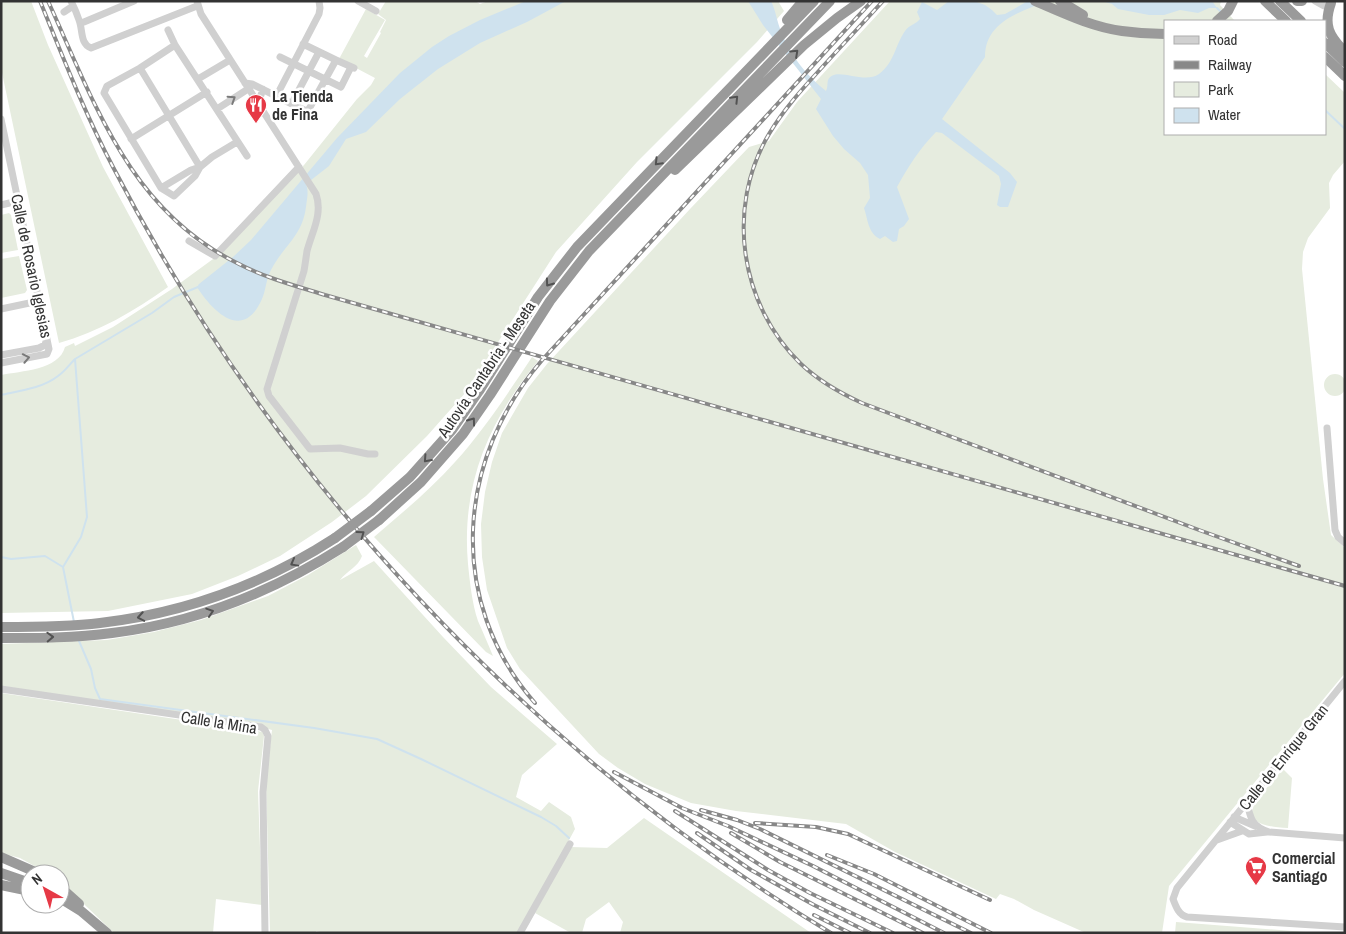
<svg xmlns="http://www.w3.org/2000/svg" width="1346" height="934" viewBox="0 0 1346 934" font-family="'Archivo Narrow',sans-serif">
	<rect width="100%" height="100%" fill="#fff"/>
	<path fill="#e6ecdf" d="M1,1h30l17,44 55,122 65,120c-33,24 -70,45 -109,56l-58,-275z
		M386,1h89l5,3 8,-3h290l6,10 -27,31 -120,120 -81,90 -90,140 -39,44 -61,60 -34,26 -52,34 -42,20 -46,18 -84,17 -107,2v-238c20,-4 58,-5 64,-28l9,-4 1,3 38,-19 59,-38 52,-38 80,-86 53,-66 14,-14 4,-7 -36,-19 27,-50 19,11 -21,36 3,2 14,-25 -1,-1 6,-12 -8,-6z
		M890,1h331l-1,4 15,16h-70v113h160v-60l20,19v68l-12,14 -4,8 1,25 -22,30 -5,14 -1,17 21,210 8,56 14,13v125l-176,213 -7,47h-76l-52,-23 -20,-11 -14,-5 -4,5 -101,-47 -49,-28 -110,-13 -45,-8 -46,-19 -27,-16 -19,-14 -79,-85 -13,-21 -20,-58 -5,-33 -1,-33 4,-32 7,-30 10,-29 26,-45 19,-24 143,-155 59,-62 20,-6 28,-39z
		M9,213l2,2 7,35 -17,3v-38z
		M19,256l8,34 -2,3 -24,5v-39z
		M532,357l6,4c-50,61 -77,124 -70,203 2,19 4,39 10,57 5,11 10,23 15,35l-7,-4 -112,-115c28,-24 57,-48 81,-75 29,-32 53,-69 77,-105z
		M1324 385a11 11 0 1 1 22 0a11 11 0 1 1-22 0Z
		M356,545l6,11c-4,11 -15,15 -22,24l34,-19 69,76 48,50 66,57 -35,31 -6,22 25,14 8,-9 22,15 4,12 -56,104h-196l-7,-2v2h-46l-4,-152 6,-51 -29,-8 -242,-36v-42l106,-4 47,-8 47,-12 67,-24 40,-21z
		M1,693l262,39 1,4 -6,55 4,114 -46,-6 -3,34h-99l-54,-52v-7h-11l-29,-16 -19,-5z
		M1283,769l9,9 -4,50c-65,-3 -26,-33 -5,-59z
		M644,818l167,115h-191l3,-11 -14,-20 -23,17 -4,14h-11l-36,-20 35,-66 37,1z
		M1176,922l142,11h-143z"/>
	<path fill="#cfe2ee" d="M526,1h40l-39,21 -47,21 -42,26 -38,30 -34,33 -20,7 -17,27 -23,18c3,8 1,14 0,23 -4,30 -22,38 -35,63 -5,9 -5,20 -9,29 -19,43 -49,13 -65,-12l2,-3 34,-27 18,-17 86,-102 63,-65 32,-26 17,-11 31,-16z
		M748,1h23c5,10 6,21 10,30 8,23 26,45 45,60 2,-4 1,-7 2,-11 7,-15 35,5 51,-6 16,-12 16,-29 26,-43 4,-6 11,-7 15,-12l-3,-7 5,-10 15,8 12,-9h25l11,4 7,5 5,5 8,-1 23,-13h19c-27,11 -62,21 -62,56l-43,62 68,54 7,9 -9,25h-8l-3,-2 4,-21 -2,-8 -57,-43 -6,-1c-16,16 -28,35 -39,55l12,32 -5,7 -5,3 -2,12 -4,1 -8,-6 -5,3c-12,-6 -12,-19 -16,-31l6,-10 -2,-23 -8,-12 -16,-14 -11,-13 -17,-27 5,-10 -58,-74z
		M1102,1h110l5,7h-8l-11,5 -18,-3 -16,5h-15l-31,-6 -6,-5z"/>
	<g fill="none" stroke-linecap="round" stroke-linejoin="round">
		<path stroke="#cfe2ee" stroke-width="2" d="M1217,8l5,5
			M1325,110l20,19
			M1,395c18,-4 42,-7 57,-19 7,-5 11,-11 17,-17l77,-46 22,-16 24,-10
			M1,557l10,2 34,-3 18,11
			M74,622l-11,-55 18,-30 6,-20 -12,-158
			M79,641l12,28 4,19 5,11 214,29 63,11 44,20 120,58 15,9 13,12"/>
		<path stroke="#d0d0d0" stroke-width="7" d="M71,1c3,6 6,13 8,19 4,10 1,24 12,28l106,-42
			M197,1l4,13 115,180c7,20 -4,38 -9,57 -1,7 -2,14 -3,20l-37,118 2,7 41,53 30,-1 28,6h7
			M358,1l18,10
			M1315,1l9,5 8,-4
			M64,12l9,-6
			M84,22l50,-21
			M168,30l7,15 72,111
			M175,45l-35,23 -33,18 -3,7 57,95 13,8 21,-20 5,-9 12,-10 25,-15
			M280,57l61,30 10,-20
			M336,60l18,8
			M140,68l60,99 -9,3 -30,18
			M198,79l32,-19
			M245,83l7,1 54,27 3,-2 27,-49 -33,-16
			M277,95l42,-81 1,-6 -1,-7
			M292,103l27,-51
			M258,104l5,-15
			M217,109l31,-20
			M1,119l48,230 -2,5 -46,9
			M131,139l76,-47
			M1,205l17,-4
			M189,241l26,15 84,-89
			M1,309l38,-8
			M1,355l38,-7 6,-3 2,-7
			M1327,428l8,102 3,7 7,6
			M1345,681l-168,207 -4,11c3,8 6,16 14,18l158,10
			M1,689l260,38 4,3 3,6 -5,56 2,141
			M1247,801c3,18 5,25 22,31l76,6
			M1234,817l21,9
			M1230,822l19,12 18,-2
			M1217,840l25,-9
			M520,933l50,-89"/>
		<path stroke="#9a9a9a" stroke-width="10" d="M1035,1c28,12 57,26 87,30 14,2 29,3 43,3
			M1060,1l23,14
			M1265,1l21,20
			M1280,1l21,20
			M1297,1h5
			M1331,3c-8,22 -2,33 14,49
			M787,20l16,-19
			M1217,21l11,-10 5,-10
			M1325,43l20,19
			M1325,57l20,19
			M675,170l129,-125 33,-27 24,-17
			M371,511l39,-34 42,-47 27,-39 59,-94 39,-50 237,-246
			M379,520l42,-38 42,-48 27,-39 60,-94 39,-50 241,-250
			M1,627c33,0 67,0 99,-4 85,-10 164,-39 235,-85
			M1,638c37,0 74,0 111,-5 83,-10 160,-41 231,-86
			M1,857l39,17
			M1,873l29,10
			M1,885l29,6
			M60,887l19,17
			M60,898l21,13 26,22"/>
		<g stroke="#888" stroke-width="4">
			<path id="rail" d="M40,1c23,56 45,113 73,166 162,313 416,584 718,766
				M48,1c47,103 82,210 191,263 27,14 57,22 86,31l1020,291
				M883,1c-19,21 -38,41 -57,62 -20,22 -41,44 -57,71 -44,74 -29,171 32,230 18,17 39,29 61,39l337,127 100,36
				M535,703c-89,-102 -79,-244 8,-344l329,-358
				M614,772l68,36 46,18 85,40 131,67
				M701,810l36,10 23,9 211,104
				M675,811l93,59 42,23 83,40
				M755,823l61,4 32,7 142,66
				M697,833l54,37 63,35 56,28
				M731,833l49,29 143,71
				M827,855l47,19 117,59
				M814,915l36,18"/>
		</g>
		<use href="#rail" stroke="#fff" stroke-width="2" stroke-dasharray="5.5" stroke-linecap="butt"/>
		<path stroke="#9a9a9a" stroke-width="10" d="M335,538l36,-27
			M343,547l36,-27"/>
	</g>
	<defs><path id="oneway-chevron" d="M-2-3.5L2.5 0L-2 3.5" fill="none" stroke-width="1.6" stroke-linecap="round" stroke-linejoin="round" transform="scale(1.25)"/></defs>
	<g stroke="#525252">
		<use href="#oneway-chevron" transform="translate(795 53) rotate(-43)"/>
		<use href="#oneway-chevron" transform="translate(735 99) rotate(-46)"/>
		<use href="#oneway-chevron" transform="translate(658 162) rotate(134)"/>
		<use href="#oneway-chevron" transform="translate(549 283) rotate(126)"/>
		<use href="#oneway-chevron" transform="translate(472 421) rotate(-54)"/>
		<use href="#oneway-chevron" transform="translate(427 459) rotate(132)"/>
		<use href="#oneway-chevron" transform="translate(361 534) rotate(-36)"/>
		<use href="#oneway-chevron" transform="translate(294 563) rotate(151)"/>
		<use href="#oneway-chevron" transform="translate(210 612) rotate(-18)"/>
		<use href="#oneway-chevron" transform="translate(141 617) rotate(170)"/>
		<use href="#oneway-chevron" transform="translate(50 637) rotate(-2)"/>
	</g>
	<g stroke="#7a7a7a">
		<use href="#oneway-chevron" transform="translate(232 99) rotate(-33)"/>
		<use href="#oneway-chevron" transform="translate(26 358) rotate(-11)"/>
	</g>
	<defs>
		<g id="restaurant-pin" transform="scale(1.125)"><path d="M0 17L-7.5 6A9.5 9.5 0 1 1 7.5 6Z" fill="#e63946" stroke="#fff"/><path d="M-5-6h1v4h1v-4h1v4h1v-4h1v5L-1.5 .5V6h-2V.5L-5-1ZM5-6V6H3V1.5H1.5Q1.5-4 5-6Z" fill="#fff"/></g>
		<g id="supermarket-pin" transform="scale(1.125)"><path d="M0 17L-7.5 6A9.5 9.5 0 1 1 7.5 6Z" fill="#e63946" stroke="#fff"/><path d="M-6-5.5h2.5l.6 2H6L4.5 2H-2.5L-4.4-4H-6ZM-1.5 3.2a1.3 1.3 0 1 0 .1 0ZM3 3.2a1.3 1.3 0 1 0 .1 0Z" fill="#fff"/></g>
	</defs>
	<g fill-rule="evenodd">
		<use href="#restaurant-pin" x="256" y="105"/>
		<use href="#supermarket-pin" x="1256" y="867"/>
	</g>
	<g text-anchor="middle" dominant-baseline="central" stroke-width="5" stroke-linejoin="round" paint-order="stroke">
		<g font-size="16" font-weight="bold" fill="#333" stroke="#fff" text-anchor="start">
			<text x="272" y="96">La Tienda<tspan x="272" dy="18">de Fina</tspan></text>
			<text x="1272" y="858">Comercial<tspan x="1272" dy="18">Santiago</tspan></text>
		</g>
		<g font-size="16" fill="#333" stroke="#fff">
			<text transform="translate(32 266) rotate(78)">Calle de Rosario Iglesias</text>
			<text transform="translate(486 369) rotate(-56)">Autovía Cantabria - Meseta</text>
			<text transform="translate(219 722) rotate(9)">Calle la Mina</text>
			<text transform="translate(1283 757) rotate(-51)">Calle de Enrique Gran</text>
		</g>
	</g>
	<rect width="1346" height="934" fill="none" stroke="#333333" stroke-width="5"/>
	<rect x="1164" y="20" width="162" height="115" fill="#ffffff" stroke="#adadad"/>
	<rect x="1174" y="36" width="25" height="8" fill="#d0d0d0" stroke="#adadad"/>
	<text x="1208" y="45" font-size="15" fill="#333333">Road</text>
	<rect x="1174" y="61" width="25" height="8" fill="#888888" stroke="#adadad"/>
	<text x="1208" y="70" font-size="15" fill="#333333">Railway</text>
	<rect x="1174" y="82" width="25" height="15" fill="#e6ecdf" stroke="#adadad"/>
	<text x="1208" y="95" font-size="15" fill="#333333">Park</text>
	<rect x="1174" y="108" width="25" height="15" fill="#cfe2ee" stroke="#adadad"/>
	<text x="1208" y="120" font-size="15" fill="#333333">Water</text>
	<g transform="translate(45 889) rotate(321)"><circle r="24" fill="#ffffff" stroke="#adadad"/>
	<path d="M0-4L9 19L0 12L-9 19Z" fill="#e63946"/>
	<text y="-8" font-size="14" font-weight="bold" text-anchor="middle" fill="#333333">N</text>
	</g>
</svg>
